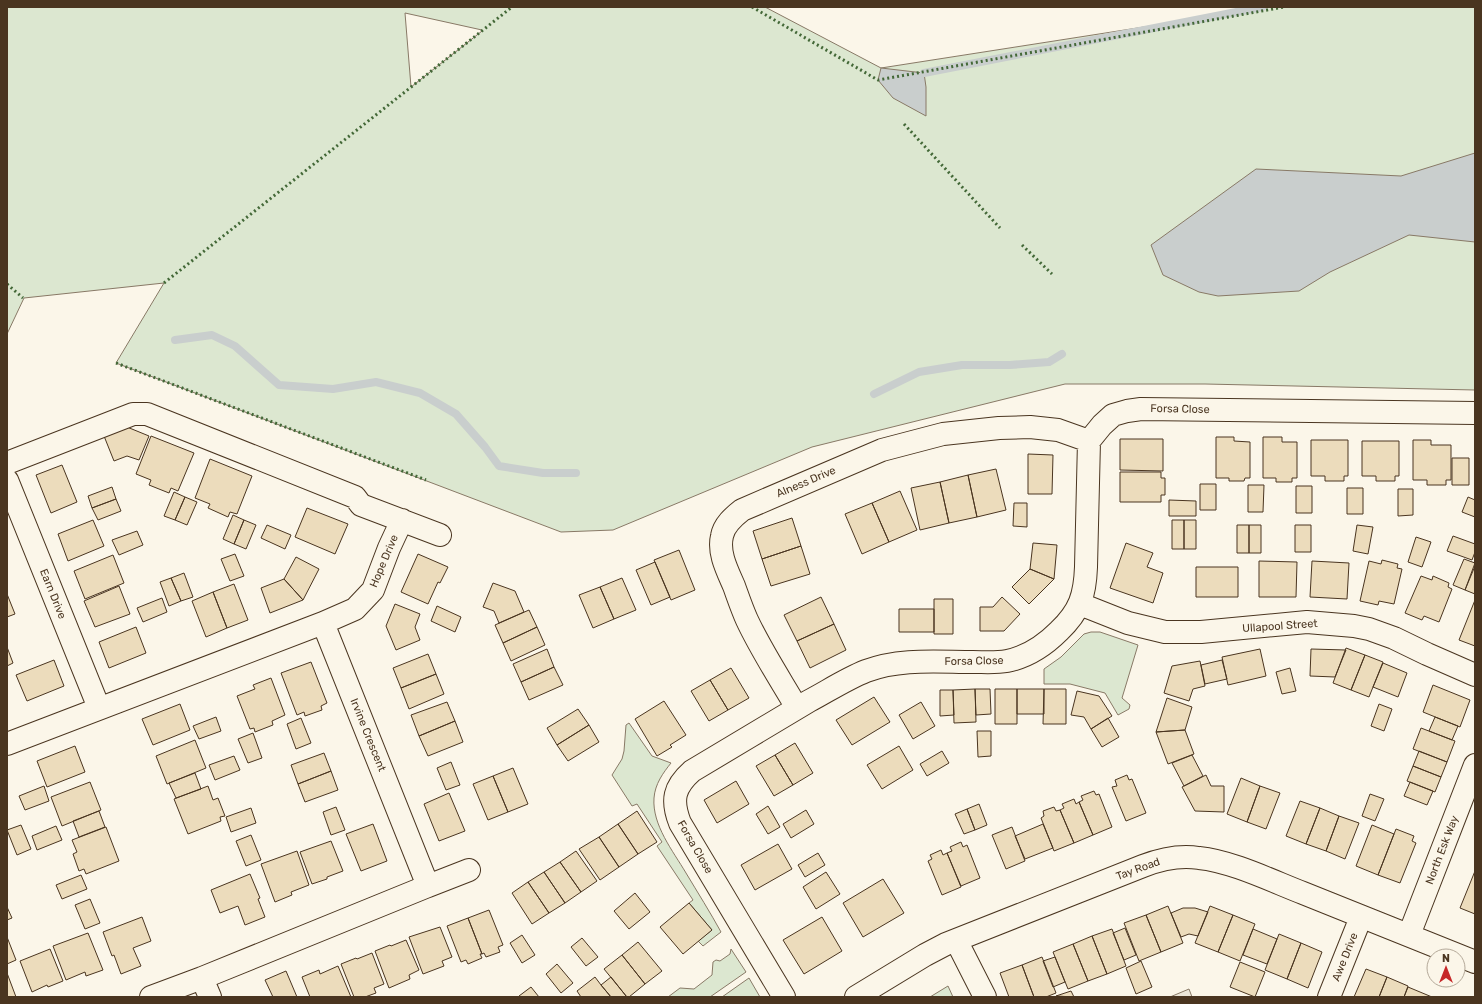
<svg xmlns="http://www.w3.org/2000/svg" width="1482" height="1004" viewBox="0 0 1482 1004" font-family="Rubik,sans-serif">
	<rect width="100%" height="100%" fill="#fbf6e9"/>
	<path fill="#dce7d0" stroke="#887966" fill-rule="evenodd" d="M7,7h758l116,61 391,-61h203v383l-270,-6h-140l-253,63 -199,83 -52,2 -445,-169 48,-80 -140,15 -17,36zM405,13l77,17v1l-71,56z
		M1091,632h9l38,13 -16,53 8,7 -1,4 -11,6 -13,-22 -35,-9h-26v-15l17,-12 23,-23z
		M629,723l23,33 19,7c-8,10 -16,21 -17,35 -2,27 19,53 32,75 12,20 24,39 35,59l-18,14 -5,-5 14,-11 -23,-27 4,-3 -36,-54 5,-4 -25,-38 -5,2 -20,-31 10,-16 2,-8 2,-26z
		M731,949l15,23 -36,25h-42l12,-9 14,1 18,-14 1,-13 3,-2 4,1 10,-7z
		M749,978l11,19h-38z
		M948,986l5,11h-23z"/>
	<path fill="#ede7d9" stroke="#887966" d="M1189,989l3,8h-22z"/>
	<path fill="#c9cecd" stroke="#887966" d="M881,68l43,5 2,14v29l-33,-18 -15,-18z
		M1475,153v89l-66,-7 -79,37 -31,19 -81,5 -19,-4 -36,-17 -12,-30 105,-76 145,7z"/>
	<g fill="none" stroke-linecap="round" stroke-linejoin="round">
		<path stroke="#c9cecd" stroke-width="8" d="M924,73l338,-66
			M175,340l37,-5 23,11 44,39 54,4 43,-7 44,11 36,21 29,33 14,19 44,7h33
			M874,394l45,-22 43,-7h48l39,-3 13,-8"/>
	</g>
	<path fill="#ecdcbc" stroke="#4a3520" d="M127,427l22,9 -10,24 -12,-4 -13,5 -10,-25z
		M151,436l43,17 -16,38 -7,-3 -2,5 -20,-8 2,-5 -15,-6z
		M1216,437h18v4l16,1v36h-5l-1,3h-15v-3h-13z
		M1263,437h19v5h15v36h-5v4h-16v-4h-13z
		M1120,439h43v32l-43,-1z
		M1311,440h37v36h-4v5h-19v-5h-14z
		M1413,440h18v5h20v35h-5v5h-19v-5h-14z
		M1362,441h37v35h-4v5h-19v-5h-14z
		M1028,454l25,1 -1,39h-24z
		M1452,458h17v27h-17z
		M210,459l42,17 -15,38 -7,-2 -2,5 -20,-9 2,-4 -15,-6z
		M62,465l15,37 -26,11 -15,-38z
		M996,469l10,41 -29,7 -9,-42z
		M1120,472h41v6h4v17h-4v7h-41z
		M968,475l9,42 -28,6 -9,-41z
		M940,482l9,41 -29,7 -9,-42z
		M1200,484h16v26h-16z
		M1248,485h16l-1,27h-15z
		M1296,486h16v27h-16z
		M112,487l4,12 -24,9 -4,-12z
		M1347,488h16v26h-16z
		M1398,489h15v26l-15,1z
		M900,491l17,39 -28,12 -17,-39z
		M174,492l11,5 -10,23 -11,-4z
		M185,497l12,5 -10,23 -12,-5z
		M1468,497l7,3v17l-13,-5z
		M116,499l5,12 -23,9 -6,-12z
		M1169,500l27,1v15h-27z
		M872,503l17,39 -27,12 -17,-40z
		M1014,503h13v24l-14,-1z
		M307,508l41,16 -13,30 -40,-17z
		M233,515l11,5 -10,24 -11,-5z
		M792,518l9,28 -39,13 -9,-28z
		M93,520l11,26 -36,15 -10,-27z
		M244,520l12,5 -10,24 -12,-5z
		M1172,520h12v29h-12z
		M1184,520h12v29h-12z
		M267,525l24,10 -6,14 -24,-11z
		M1237,525h12v28h-12z
		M1249,525h12v28h-12z
		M1295,525h16v27h-16z
		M1357,525l16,2 -5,27 -15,-3z
		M137,531l6,14 -24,10 -7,-15z
		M1453,536l22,8v8l-3,8 -25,-9z
		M1416,537l15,5 -9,25 -14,-5z
		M1033,543l24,2 -3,34 -24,-10z
		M1126,543l27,10 -6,14 16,6 -10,30 -43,-15z
		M801,546l9,28 -39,12 -9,-27z
		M679,550l16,40 -24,10 -17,-40z
		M235,554l9,22 -14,5 -9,-22z
		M418,554l30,13 -8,16 -2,-1 -10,22 -27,-12z
		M113,555l11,28 -39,16 -11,-28z
		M296,557l23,12 -16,31 -19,-21z
		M1464,559l11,4 -10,27 -12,-5z
		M1382,560l16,4 -1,4 5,1 -8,35 -15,-3 -1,4 -18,-4 9,-40 12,3z
		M1259,561l38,1 -1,35h-37z
		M1312,561l37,2 -2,36 -37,-2z
		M655,562l15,35 -19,8 -15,-35z
		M1475,566v28l-10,-4z
		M1196,567h42v30h-42z
		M1030,569l24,10 -25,25 -17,-17z
		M184,573l9,24 -12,4 -10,-23z
		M1421,576l11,4 1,-4 16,7 -1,4 4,2 -13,33 -15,-6 -2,4 -17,-7z
		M171,578l10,23 -12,5 -9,-24z
		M622,578l14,32 -22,9 -14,-32z
		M284,579l19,21 -33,13 -9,-25z
		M493,583l22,8 9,21 -25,11 -5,-12 -11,-4z
		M234,584l14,36 -21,8 -14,-36z
		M119,586l11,28 -35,13 -11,-26z
		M600,587l14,32 -21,9 -14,-33z
		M213,592l14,36 -21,9 -14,-36z
		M7,594l8,20 -8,3z
		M821,597l13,27 -37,17 -13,-26z
		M1002,597l18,17 -16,17h-24v-24h13z
		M162,598l5,14 -24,10 -6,-14z
		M934,599h19v35h-19z
		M1475,600v46l-16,-6z
		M395,604l25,10 -5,13 5,13 -24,10 -10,-24z
		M437,606l24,11 -6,15 -24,-11z
		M899,609h35v23h-35z
		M529,610l8,17 -34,16 -8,-18z
		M834,624l12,26 -36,18 -13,-27z
		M136,627l10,26 -37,15 -10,-26z
		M537,627l8,18 -34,16 -8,-18z
		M7,647l6,16 -6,3z
		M1346,648l19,7 -14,35 -18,-7z
		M547,649l7,18 -33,15 -8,-18z
		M1260,649l6,27 -38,9 -6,-28z
		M1311,649l35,1 -11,27 -25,-1z
		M428,654l8,20 -35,14 -8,-20z
		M1365,655l18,7 -14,35 -18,-7z
		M54,660l10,26 -37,15 -11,-26z
		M1222,660l5,19 -22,5 -4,-19z
		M1200,661l5,25 -12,3 -4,12 -25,-8 8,-27z
		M311,662l16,41 -6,3 1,4 -17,6 -1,-4 -7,3 -16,-42z
		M1383,663l24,10 -9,24 -25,-10z
		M554,667l9,18 -34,15 -8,-18z
		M731,668l18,30 -21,12 -18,-30z
		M1290,668l6,23 -14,3 -6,-22z
		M436,674l8,20 -35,15 -8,-21z
		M271,678l14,37 -13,6 1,4 -18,7 -1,-4 -4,1 -13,-33 18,-7 -2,-4z
		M710,680l18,30 -19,11 -18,-30z
		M1433,685l37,15 -10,27 -37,-15z
		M975,689h15l1,25 -15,1z
		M975,689l1,33 -22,1 -1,-33z
		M995,689h22v35h-22z
		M1017,689h27v25h-27z
		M1044,689h22v35h-23z
		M940,690h13l1,25 -14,1z
		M1077,691l22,5 13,20 -21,13 -7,-12 -13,-2z
		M874,697l16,25 -38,23 -16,-25z
		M1167,698l25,9 -7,23 -29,2z
		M664,701l22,34 -16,10 2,2 -15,9 -22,-37z
		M447,702l8,19 -36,15 -8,-21z
		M921,702l14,24 -22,13 -14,-24z
		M180,704l10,26 -37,15 -11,-26z
		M1379,704l13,5 -8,22 -13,-5z
		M578,709l11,16 -32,20 -10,-17z
		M216,717l5,14 -22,8 -6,-13z
		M1435,717l23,9 -6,14 -23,-9z
		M301,718l10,25 -15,6 -9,-25z
		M1108,718l11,19 -17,10 -11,-18z
		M455,721l8,21 -35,14 -9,-20z
		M589,725l10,17 -31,19 -11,-16z
		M1421,728l34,13 -8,21 -34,-13z
		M1185,730l9,24 -26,10 -12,-32z
		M977,731h14v25l-13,1z
		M253,733l9,25 -14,5 -10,-24z
		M195,740l11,28 -39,16 -11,-28z
		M795,743l18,30 -20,12 -18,-30z
		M75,746l10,26 -38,15 -10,-26z
		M899,746l14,24 -31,19 -15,-24z
		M942,751l7,12 -22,13 -7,-12z
		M1419,751l28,11 -6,15 -28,-11z
		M324,753l7,18 -33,13 -7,-19z
		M775,755l18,30 -19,11 -18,-30z
		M1192,755l11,21 -19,10 -12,-23z
		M234,756l6,14 -25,10 -6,-15z
		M451,762l9,23 -14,5 -9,-22z
		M1413,766l28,11 -6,15 -28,-11z
		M513,768l15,36 -20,8 -15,-36z
		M331,771l7,19 -33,12 -7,-18z
		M195,773l6,16 -25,9 -7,-15z
		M1127,775l2,5 3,-1 14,34 -20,8 -14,-34 5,-1 -2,-6z
		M1206,775l5,11h13v26l-29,-1 -13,-24z
		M493,776l15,36 -20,8 -15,-36z
		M1241,778l19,8 -13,36 -20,-8z
		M736,781l13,23 -32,19 -13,-23z
		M90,782l11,28 -39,16 -11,-29z
		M1410,782l23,9 -6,14 -23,-9z
		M44,786l5,15 -24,9 -6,-14z
		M208,786l5,14 5,-2 7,18 -5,1 1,4 -33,13 -14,-35z
		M1260,786l20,7 -14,36 -19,-7z
		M1094,791l2,4 3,-1 13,33 -19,8 -14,-33 4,-2 -2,-4z
		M449,793l16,38 -26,10 -15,-37z
		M1370,794l14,5 -9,22 -13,-5z
		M1074,799l2,5 3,-2 14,33 -19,8 -14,-33 4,-2 -2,-4z
		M1300,801l20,7 -14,36 -20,-8z
		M979,804l8,21 -12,5 -8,-21z
		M768,806l12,21 -12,7 -12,-20z
		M336,807l9,23 -14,5 -8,-23z
		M1054,807l2,4 4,-1 14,33 -20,8 -13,-33 3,-2 -1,-5z
		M251,808l5,15 -25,9 -5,-15z
		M1320,808l19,8 -13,35 -20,-7z
		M967,809l8,21 -11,4 -9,-20z
		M806,810l8,14 -23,14 -8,-14z
		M99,811l6,16 -26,10 -6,-16z
		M637,811l20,31 -19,12 -20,-30z
		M1339,816l20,7 -14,36 -19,-8z
		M373,824l14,37 -26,10 -15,-37z
		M618,824l20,30 -19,13 -20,-30z
		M1043,824l10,24 -28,11 -10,-23z
		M21,825l10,24 -14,6 -10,-25z
		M1372,825l22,9 -16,41 -22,-9z
		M56,826l6,14 -25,10 -5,-14z
		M106,827l13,34 -33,13 -2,-5 -5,2 -6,-17 4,-2 -5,-12z
		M1012,827l13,34 -19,8 -14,-34z
		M1396,829l18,7 -2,5 4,2 -16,40 -22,-8z
		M251,835l10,25 -15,6 -10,-25z
		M599,837l20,30 -19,13 -21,-31z
		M331,841l12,30 -16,6v2l-15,5 -12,-32z
		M961,842l2,5 4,-2 13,33 -19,8 -14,-33 5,-2 -2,-4z
		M778,844l14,25 -37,21 -14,-25z
		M941,850l2,5 4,-2 14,34 -19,8 -14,-34 4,-2 -2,-4z
		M297,851l12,34 -18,7 1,3 -17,7 -14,-38z
		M576,851l21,30 -16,11 -21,-30z
		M818,853l7,12 -20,12 -7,-12z
		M560,862l21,30 -16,11 -21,-31z
		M1475,871v43l-15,-6z
		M544,872l21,31 -16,10 -21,-31z
		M826,872l14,22 -24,15 -13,-22z
		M250,874l10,24 -2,1 7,18 -20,8 -7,-19 -18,7 -9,-23z
		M81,875l6,14 -25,10 -6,-14z
		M883,879l21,34 -41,24 -20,-34z
		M528,882l21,31 -17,11 -20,-31z
		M635,893l15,19 -21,17 -15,-18z
		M90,899l10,24 -15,6 -10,-24z
		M689,903l23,27 -29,24 -23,-27z
		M1168,906l15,37 -22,9 -15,-37z
		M1210,906l23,9 -15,37 -23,-9z
		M7,907l5,11 -5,2z
		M1183,908h12l13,4 -10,24 -9,-2 -8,3 -10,-24z
		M489,910l14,35 -5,2 2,5 -14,5 -2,-4 -2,1 -14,-36z
		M1146,915l15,37 -22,9 -15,-38z
		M1233,915l22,9 -15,37 -22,-9z
		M142,917l9,24 -18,7 8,18 -20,8 -7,-19 -2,1 -9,-24z
		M822,917l20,34 -38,23 -21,-34z
		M468,918l14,36h-2l2,4 -14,6 -2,-4 -5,2 -14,-36z
		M440,927l12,30 -10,4 2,5 -21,8 -14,-37z
		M1125,928l11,27 -12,5 -11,-27z
		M1112,929l14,37 -19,8 -15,-38z
		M1253,929l24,10 -10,25 -24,-9z
		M88,933l15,37 -17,6 -1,-4 -19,8 -13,-34z
		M1279,934l22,9 -14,36 -22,-9z
		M522,935l13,20 -13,8 -12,-20z
		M1092,936l15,38 -19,7 -15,-37z
		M7,937l9,23 -9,4z
		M582,938l16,19 -12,9 -15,-19z
		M406,940l13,30 -10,5 1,4 -21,9 -14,-37 15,-6 1,1z
		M638,942l24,29 -17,13 -23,-29z
		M1301,943l21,9 -14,36 -21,-9z
		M1073,944l15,37 -20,8 -15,-37z
		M50,949l13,32 -15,6 -1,-2 -15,7 -12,-31z
		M372,953l12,31 -10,4 2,5 -11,4h-11l-13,-33 15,-6 1,1z
		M622,955l23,29 -16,13h-2l-23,-28z
		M1042,957l14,36 -10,4h-12l-12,-32z
		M1055,957l10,25 -12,5 -10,-26z
		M1141,961l11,26 -16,7 -10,-26z
		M1240,962l25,10 -10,25 -25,-10z
		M557,964l16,19 -12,10 -15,-19z
		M1022,965l12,32h-25l-9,-24z
		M338,966l13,31h-41l-8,-20 17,-7 1,4z
		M1366,969l21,8 -8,20h-25z
		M286,971l11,26h-24l-8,-17z
		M7,973l9,24h-9z
		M595,977l6,8 10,12h-30l-4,-6z
		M611,977l15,19 -2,1h-13l-10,-12z
		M1387,977l21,9 -4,11h-25z
		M531,987l8,10h-19l-1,-1z
		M1408,987l24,10h-28z
		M1071,991l3,6 -18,-1z"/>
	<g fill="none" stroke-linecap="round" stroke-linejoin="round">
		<g stroke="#4a3520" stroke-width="24">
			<path id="minor" d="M7,463l126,-49h14l208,83 6,8 79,30
				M7,480l92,228
				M1080,604l48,19 37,9h36l106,-10 47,4 15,3 25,9 33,16 48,21
				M323,623l32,-14 18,-19 16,-42 13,-28
				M797,708c-17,-29 -36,-58 -50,-88 -5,-11 -9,-23 -13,-34 -7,-16 -16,-33 -12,-50 2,-11 11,-19 20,-26l140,-60 61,-16 56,-6 31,-1 28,3 31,11
				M7,744l316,-121 105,263 -226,92 -51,19
				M428,886l41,-16
				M1409,935l66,-170
				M956,940l29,57
				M202,978l8,19
				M784,997l-104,-174c-9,-23 -6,-36 12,-52 39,-23 78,-47 117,-70 19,-10 37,-22 57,-30 34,-13 72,-9 107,-9 11,0 23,1 34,-1 20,-4 38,-16 52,-30 21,-20 26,-36 27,-64l3,-126 13,-16 11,-10 14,-4 14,-2 334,4
				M856,997l69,-42 21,-11 197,-78c18,-7 37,-11 56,-8 32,3 73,23 104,35 57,23 115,46 172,69
				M1329,997l32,-80"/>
		</g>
		<use href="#minor" stroke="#fbf6e9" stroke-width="22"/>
		<path stroke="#436837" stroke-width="3" stroke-dasharray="2 3" stroke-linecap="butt" d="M752,7l126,73 406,-73
			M904,124l96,104
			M1022,245l30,29
			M164,283l348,-276
			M7,284l16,14
			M116,363l310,117"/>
	</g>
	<g text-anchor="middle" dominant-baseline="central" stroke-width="3" stroke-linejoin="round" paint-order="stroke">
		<g font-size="11" fill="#4a3520" stroke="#fbf6e9">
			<text transform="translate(1180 409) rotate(1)">Forsa Close</text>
			<text transform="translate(806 482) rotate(-23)">Alness Drive</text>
			<text transform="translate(384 561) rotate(-67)">Hope Drive</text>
			<text transform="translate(53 594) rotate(68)">Earn Drive</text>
			<text transform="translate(1280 626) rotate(-4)">Ullapool Street</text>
			<text transform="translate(974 661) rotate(-1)">Forsa Close</text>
			<text transform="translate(368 735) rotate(68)">Irvine Crescent</text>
			<text transform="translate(695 847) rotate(60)">Forsa Close</text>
			<text transform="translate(1442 850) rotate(-69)">North Esk Way</text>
			<text transform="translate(1138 869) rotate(-20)">Tay Road</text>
			<text transform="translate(1345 957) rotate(-68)">Awe Drive</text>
		</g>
	</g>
	<rect width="1482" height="1004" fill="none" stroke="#4a3520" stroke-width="16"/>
	<g transform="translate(1446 968)"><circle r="19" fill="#fbf6e9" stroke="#b4a999"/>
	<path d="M0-3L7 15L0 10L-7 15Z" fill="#c62828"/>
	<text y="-6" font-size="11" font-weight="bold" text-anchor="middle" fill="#4a3520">N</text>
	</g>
</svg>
